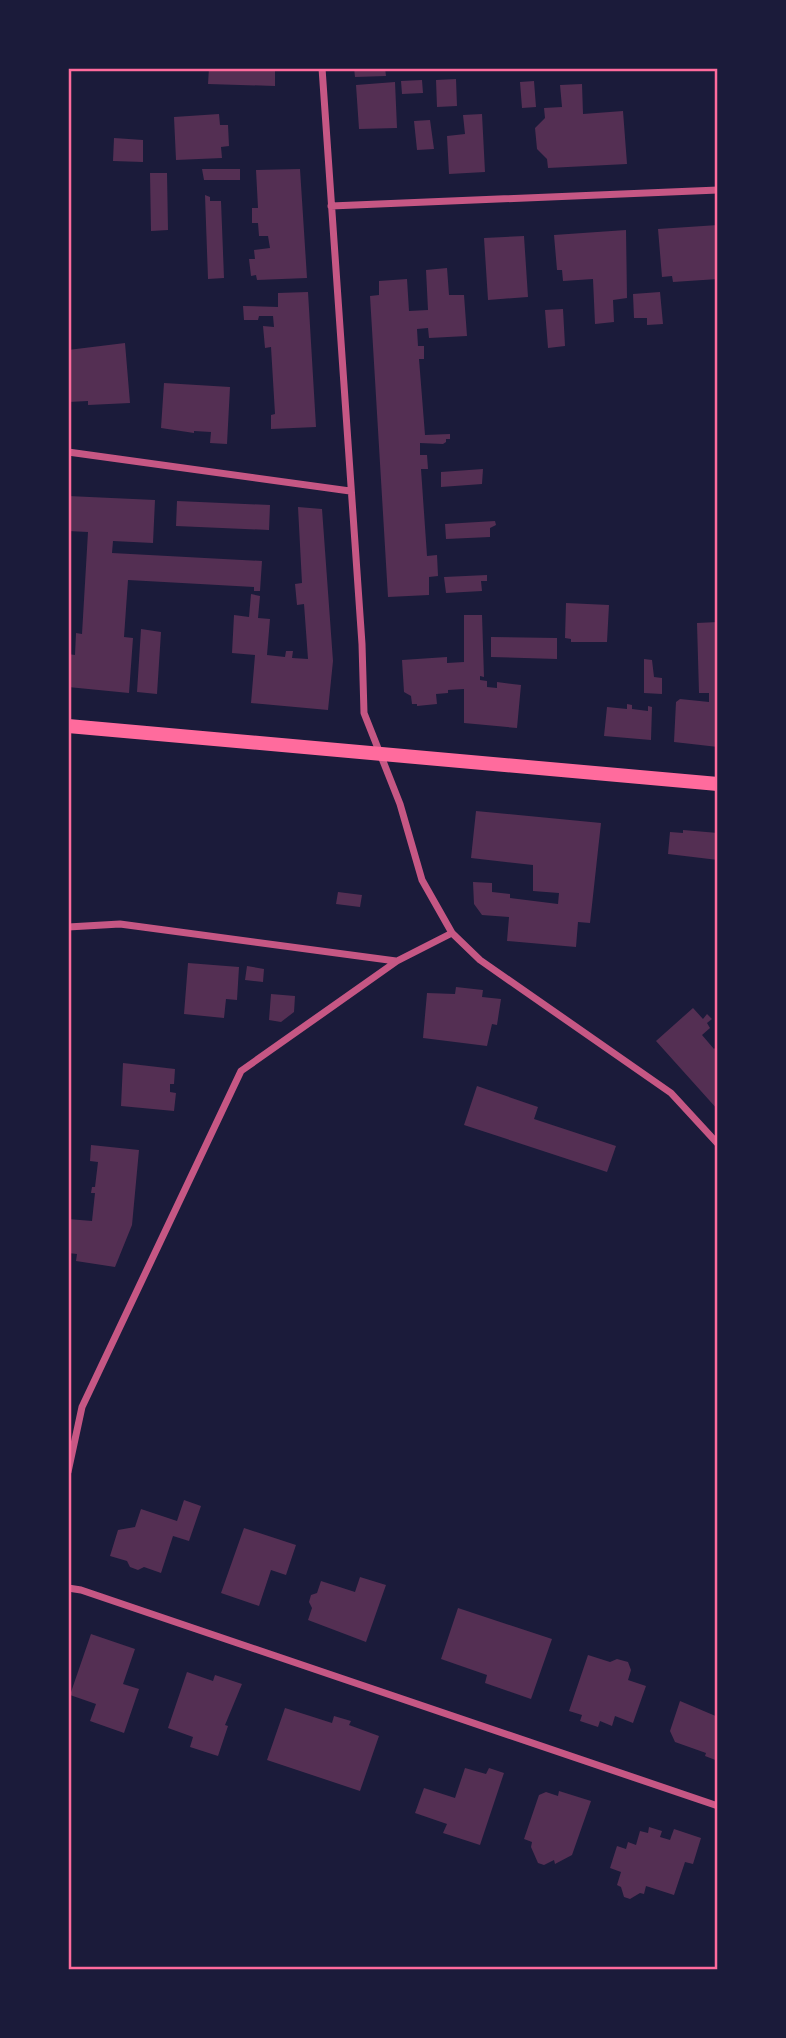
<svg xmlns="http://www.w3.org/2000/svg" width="786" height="2038" viewBox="0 0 786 2038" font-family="'Exo 2',sans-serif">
	<rect width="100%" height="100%" fill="#1b1b3a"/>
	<path fill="#542f53" d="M209,68h66v18l-67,-2z
		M354,68h31l1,8 -31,1z
		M456,79l1,27 -20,1 -1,-27z
		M422,80l1,13 -21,1 -1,-13z
		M534,81l2,26 -14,1 -2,-26z
		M395,82l2,46 -38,1 -3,-44z
		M582,84l1,30 40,-3 4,53 -79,4 -1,-9 -10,-10 -2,-21 10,-10 -1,-10 18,-1 -2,-22z
		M219,114l1,11h8l1,21 -8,1 1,11 -46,2 -2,-43z
		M482,114l3,58 -36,2 -2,-38 18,-2 -2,-19z
		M430,120l4,29 -17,1 -3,-29z
		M114,138l29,2v22l-30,-1z
		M202,169h38v11h-36z
		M300,169l7,109 -50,2 -1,-5 -5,1 -2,-17h6l-1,-9 16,-2 -2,-12h-9l-1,-13h-6v-15h6l-2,-38z
		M150,173h17l1,57 -17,1z
		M205,195l5,2v4h11l3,77 -16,1z
		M718,225v54l-45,3 -1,-6 -10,1 -4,-48z
		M626,230l1,68 -14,2 1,22 -19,2 -2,-45 -30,2 -1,-11h-5l-3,-35z
		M524,236l4,61 -40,3 -4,-62z
		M447,268l2,27h15l3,41 -38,2 -1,-10 -11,1 1,17h6v13h-5l6,76 25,-1v5h-4v3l-3,2 -23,-1v12h7l1,14h-7l6,87 10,-1 1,21 -9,1v18l-41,2 -18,-301 9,-1v-14l28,-2 2,32 19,-1 -2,-40z
		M308,292l8,135 -45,2v-14l4,-1 -4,-67 -6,1 -2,-22 11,1 -1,-11h-14l-1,4h-14l-1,-14 35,1v-14z
		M660,292l3,32 -16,1v-7h-13l-1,-24z
		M563,309l2,37 -17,2 -3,-38z
		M125,343l5,60 -42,2v-4l-20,1v-52z
		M164,383l66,4 -3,57 -17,-1 1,-11 -17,-1v2l-33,-5z
		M483,469l-1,15 -41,3v-15z
		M68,496l87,4 -2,43 -40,-2 -1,12 150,8 -2,30h-6v-4l-126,-7 -4,57 9,1 -4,55 -61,-6v-33l7,1 1,-22 6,1 6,-102 -20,-1z
		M177,501l93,4 -1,25 -93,-4z
		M298,507l24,2 11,152 -5,49 -77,-7 4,-48 -23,-2 2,-38 15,2 2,-23 9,2 -2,22 12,1 -3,36 18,2 1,-6h7l-1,7 16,1 -4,-55 -7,1 -2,-21 7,-1z
		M495,521l1,4 -6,3v9l-44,2 -1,-15z
		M487,575v6h-6l1,10 -36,2 -2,-16z
		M566,603l43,2 -2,37h-36v-3l-6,-1z
		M464,615h18l2,62 -4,-1v4l7,1v6l10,1v-6l24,3 -4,43 -53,-5v-34l-16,1v3l-12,1 1,10 -20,2v-2h-5l-1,-8 -7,-4 -2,-32 45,-3v6l17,-1z
		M718,622v125l-44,-5 2,-40 4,-3 29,3v-9h-10l-2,-70z
		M141,629l20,3 -4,62 -20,-2z
		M491,637l66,1v21l-66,-2z
		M644,659l8,1 2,17 8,1v16l-18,-1z
		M627,704l5,1v4l16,2v-5l4,1 -1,33 -47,-4 3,-29 20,2z
		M476,811l125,12 -11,100 -12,-1 -2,25 -69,-6 2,-24 -27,-2 -8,-11 -1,-22 19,1v9l18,2v4l48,6 1,-11 -26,-2v-26l-62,-7z
		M683,830l35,3v27l-50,-6 2,-22 13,1z
		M338,892l24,3 -2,12 -24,-3z
		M188,963l51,4 -2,33 -11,-1 -2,19 -40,-4z
		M247,966l17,3 -1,13 -18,-2z
		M456,987l27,3 -1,7 19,2 -4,26 -5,-1 -5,22 -64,-8 4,-45 28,1z
		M271,994l24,2 -1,16 -13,10 -12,-2z
		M693,1008l10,11 4,-5 5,5 -5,4 3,5 -8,7 12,14 4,-4v65l-62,-69z
		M123,1063l52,6 -1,15h-4v8l6,1 -2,18 -53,-5z
		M477,1086l61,21 -4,12 82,27 -9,26 -143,-47z
		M91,1145l48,5 -7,75 -17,42 -39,-6 1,-7 -9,-1v-34l24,2 3,-28h-4l1,-6h3l3,-25 -8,-1z
		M184,1500l17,6 -12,35 -16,-5 -12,37 -17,-6 -6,3 -8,-3 -3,-6 -17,-5 8,-26 17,-3 6,-18 36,12z
		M244,1528l52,17 -10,30 -15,-5 -12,36 -38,-13z
		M360,1577l26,8 -20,57 -58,-22 4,-12 -3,-6 2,-7 6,-2 4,-12 34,11z
		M458,1608l94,31 -21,60 -46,-16 2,-8 -46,-16z
		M91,1634l44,15 -12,35 16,5 -15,44 -34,-12 6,-17 -26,-9z
		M588,1655l22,7 7,-3 11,3 3,8 -3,10 18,6 -13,37 -18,-7 -3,10 -12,-5 -2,6 -18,-6 2,-6 -13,-4z
		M187,1672l26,9 2,-6 27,9 -17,41 3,1 -10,30 -28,-9 3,-10 -25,-9z
		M680,1701l38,16v44l-13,-5 1,-3 -31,-11 -5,-11z
		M285,1708l47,15 2,-7 17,5 -2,4 30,11 -19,55 -93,-31z
		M465,1768l21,6 3,-6 15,5 -24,72 -37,-12 4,-9 -32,-11 9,-25 31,10z
		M559,1791l32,10 -19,54 -17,9 -1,-4 -10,5 -6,-2 -7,-16 1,-5 -8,-3 15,-44 7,-3 12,4z
		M649,1827l13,4 -2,6 10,3 4,-11 27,9 -8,26 -8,-2 -11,33 -28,-9 -2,8 -4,-1 -10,6 -6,-2 -3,-10 -4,-2 4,-13 -11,-4 7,-22 9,3 2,-7 8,3 4,-14 8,2z"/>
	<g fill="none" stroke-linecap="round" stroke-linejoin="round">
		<path stroke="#c65784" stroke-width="7" d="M322,68l40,576 2,69 36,91 22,76 30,53 28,27 191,133 47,51
			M331,206l387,-16
			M68,452l282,39
			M68,927l52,-3 276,37
			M68,1472l14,-65 159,-336 156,-110 55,-28
			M68,1588l13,2 637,216"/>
		<path stroke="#ff6b9d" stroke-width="14" d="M68,726l650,58"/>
	</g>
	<rect width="786" height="2038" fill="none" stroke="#1b1b3a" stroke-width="140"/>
	<rect x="70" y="70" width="646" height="1898" fill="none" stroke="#ff6b9d" stroke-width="2.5"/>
</svg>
